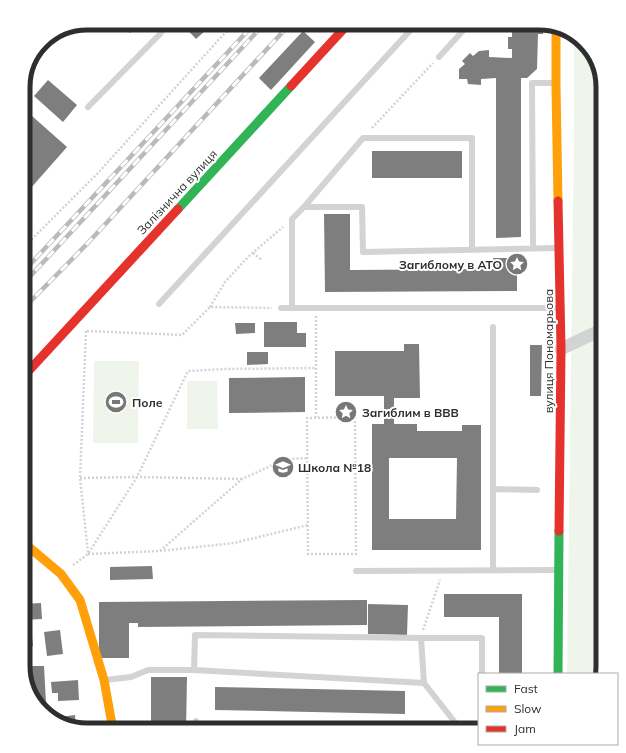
<svg xmlns="http://www.w3.org/2000/svg" width="626" height="753" viewBox="0 0 626 753" font-family="Mulish,sans-serif">
	<rect width="100%" height="100%" fill="#fff"/>
	<path fill="#f0f5eb" d="M574,34l18,17 11,35v581l-2,7h-34l7,-542z
		M94,361h45l-1,82h-45z
		M187,381h30l1,48h-31z"/>
	<path fill="#7e7e7e" fill-rule="evenodd" d="M120,23h19l-9,10z
		M181,23h33l-18,16z
		M508,23h35v11h-5l-1,35 -10,9h-6v159l-25,1v-160l-15,1v6l-13,-1 -1,-5h-8v-10l6,-5 -3,-3 8,-8 3,3 6,-5 10,-1v7l23,1v-9h-4v-12h4v-10l-4,-1z
		M303,31l12,11 -44,48 -12,-12z
		M48,80l29,25 -14,17 -29,-26z
		M32,116l35,31 -44,50v-72z
		M372,151h90v27h-90z
		M324,214h26v56l143,-1v-11h24v33l-192,1z
		M264,322h33v11h9v14h-42z
		M235,323h20v10l-19,1z
		M404,344h15l1,54h-26v26h23v7h45v-6h19v125h-109v-126h12v-28h-49v-45h69zM389,458h68l-1,61h-67z
		M530,345h12l-1,51h-11z
		M247,352h21v12l-21,1z
		M305,377v35l-76,1v-35z
		M152,566l1,13 -43,1v-13z
		M23,572l7,9 -7,5z
		M444,594h78v80h-23v-57h-55z
		M367,600v25l-229,2v-4h-9v35h-30v-56z
		M41,603l1,16 -19,1v-16z
		M368,604l40,1 -1,30 -39,-1z
		M31,628l2,18 -10,1v-18z
		M60,630l3,24 -16,2 -3,-24z
		M23,666h21l2,37h-11l-1,-1 -2,-9h-1z
		M151,677h36l-1,53h-35z
		M78,680l1,20 -21,1v-8h-6l-1,-11z
		M215,687l190,4v23l-190,-4z
		M75,715l1,13 -16,-4v-7z"/>
	<g fill="none" stroke-linecap="round" stroke-linejoin="round">
		<path stroke="#d3d3d3" stroke-width="2.5" stroke-dasharray="2 2" stroke-linecap="butt" d="M372,128l61,-65
			M23,248l74,-74 137,-151
			M253,253l9,7
			M210,307l15,-25 23,-25 35,-30
			M316,316v101
			M86,331l-6,147 8,75
			M87,331l95,4 28,-28 62,1
			M355,417l1,137h-48l-1,-136z
			M80,478l57,-1 104,2
			M160,551l82,-72 44,-20 22,-1
			M88,554l72,-3 74,-8 74,-18
			M73,565l15,-11 49,-77 51,-106 37,-2 91,-1
			M423,630l17,-50"/>
		<path stroke="#d3d3d3" stroke-width="6" d="M439,57l31,-34
			M88,107l72,-73 7,-11
			M304,207l59,-69h109v111
			M533,248l-1,-165h22
			M159,304l258,-281
			M281,308h278
			M292,308v-89l12,-12h58l1,45 195,-4
			M493,327v243
			M493,489l44,1
			M356,571l201,-1
			M421,638h61v36
			M194,670l1,-35 226,3 3,45 37,47h18
			M105,680l26,-3 17,-7h46l230,13
			M196,730v-9"/>
		<path stroke="#d3d3d3" stroke-width="13" d="M561,349l42,-20"/>
		<path stroke="#30b455" stroke-width="9" d="M178,209l113,-123
			M558,674l1,-143"/>
		<path stroke="#ff9f0a" stroke-width="9" d="M556,27v60l2,114
			M23,542l38,32 19,26 24,80 9,50"/>
		<path stroke="#e5322d" stroke-width="9" d="M291,86l58,-63
			M558,201l3,148 -2,182
			M23,377l155,-168"/>
		<g stroke="#bababa" stroke-width="4.5">
			<path id="rail" d="M23,272l232,-249
				M23,284l242,-261
				M23,309l63,-64 205,-222"/>
		</g>
		<use href="#rail" stroke="#fff" stroke-width="3" stroke-dasharray="9" stroke-linecap="butt"/>
	</g>
	<defs>
		<g id="sight-disc" transform="scale(1.15)"><circle r="9.5" fill="#777" stroke="#fff"/><path d="M0-6L1.8-2.2L6-1.7L2.9 1.2L3.7 5.4L0 3.3L-3.7 5.4L-2.9 1.2L-6-1.7L-1.8-2.2Z" fill="#fff"/></g>
		<g id="stadium-disc" transform="scale(1.15)"><circle r="9.5" fill="#777" stroke="#fff"/><path d="M0-5a6.5 5 0 1 0 0 10a6.5 5 0 1 0 0-10ZM-3.5-1.8h7v3.6h-7Z" fill="#fff"/></g>
		<g id="school-disc" transform="scale(1.15)"><circle r="9.5" fill="#777" stroke="#fff"/><path d="M0-5L7-2L0 1L-7-2ZM-4 1L0 2.5L4 1V4Q0 6-4 4Z" fill="#fff"/></g>
	</defs>
	<g fill-rule="evenodd">
		<use href="#sight-disc" x="517" y="264"/>
		<use href="#stadium-disc" x="116" y="402"/>
		<use href="#sight-disc" x="346" y="412"/>
		<use href="#school-disc" x="283" y="467"/>
	</g>
	<g text-anchor="middle" dominant-baseline="central" stroke-width="4" stroke-linejoin="round" paint-order="stroke">
		<g font-size="12" fill="#2e2e2e" stroke="#fff">
			<text transform="translate(177 192) rotate(-47)">Залізнична вулиця</text>
			<text transform="translate(548 351) rotate(-90)">вулиця Пономарьова</text>
		</g>
		<g font-size="12" font-weight="bold" fill="#2e2e2e" stroke="#fff" text-anchor="start">
			<text x="502" y="264" text-anchor="end">Загиблому в АТО</text>
			<text x="132" y="402">Поле</text>
			<text x="362" y="412">Загиблим в ВВВ</text>
			<text x="298" y="467">Школа №18</text>
		</g>
	</g>
	<path d="M0 0H626V753H0ZM87 30H539A57 57 0 0 1 596 87V666A57 57 0 0 1 539 723H87A57 57 0 0 1 30 666V87A57 57 0 0 1 87 30Z" fill="#fff" fill-rule="evenodd"/>
	<path fill="none" stroke="#2e2e2e" stroke-width="5" d="M87 30H539A57 57 0 0 1 596 87V666A57 57 0 0 1 539 723H87A57 57 0 0 1 30 666V87A57 57 0 0 1 87 30Z"/>
	<rect x="478" y="673" width="140" height="72" fill="#ffffff" stroke="#ababab"/>
	<rect x="486" y="686" width="20" height="6" fill="#30b455" stroke="#ababab"/>
	<text x="514" y="693" font-size="12" fill="#2e2e2e">Fast</text>
	<rect x="486" y="706" width="20" height="6" fill="#ff9f0a" stroke="#ababab"/>
	<text x="514" y="713" font-size="12" fill="#2e2e2e">Slow</text>
	<rect x="486" y="726" width="20" height="6" fill="#e5322d" stroke="#ababab"/>
	<text x="514" y="733" font-size="12" fill="#2e2e2e">Jam</text>
</svg>
